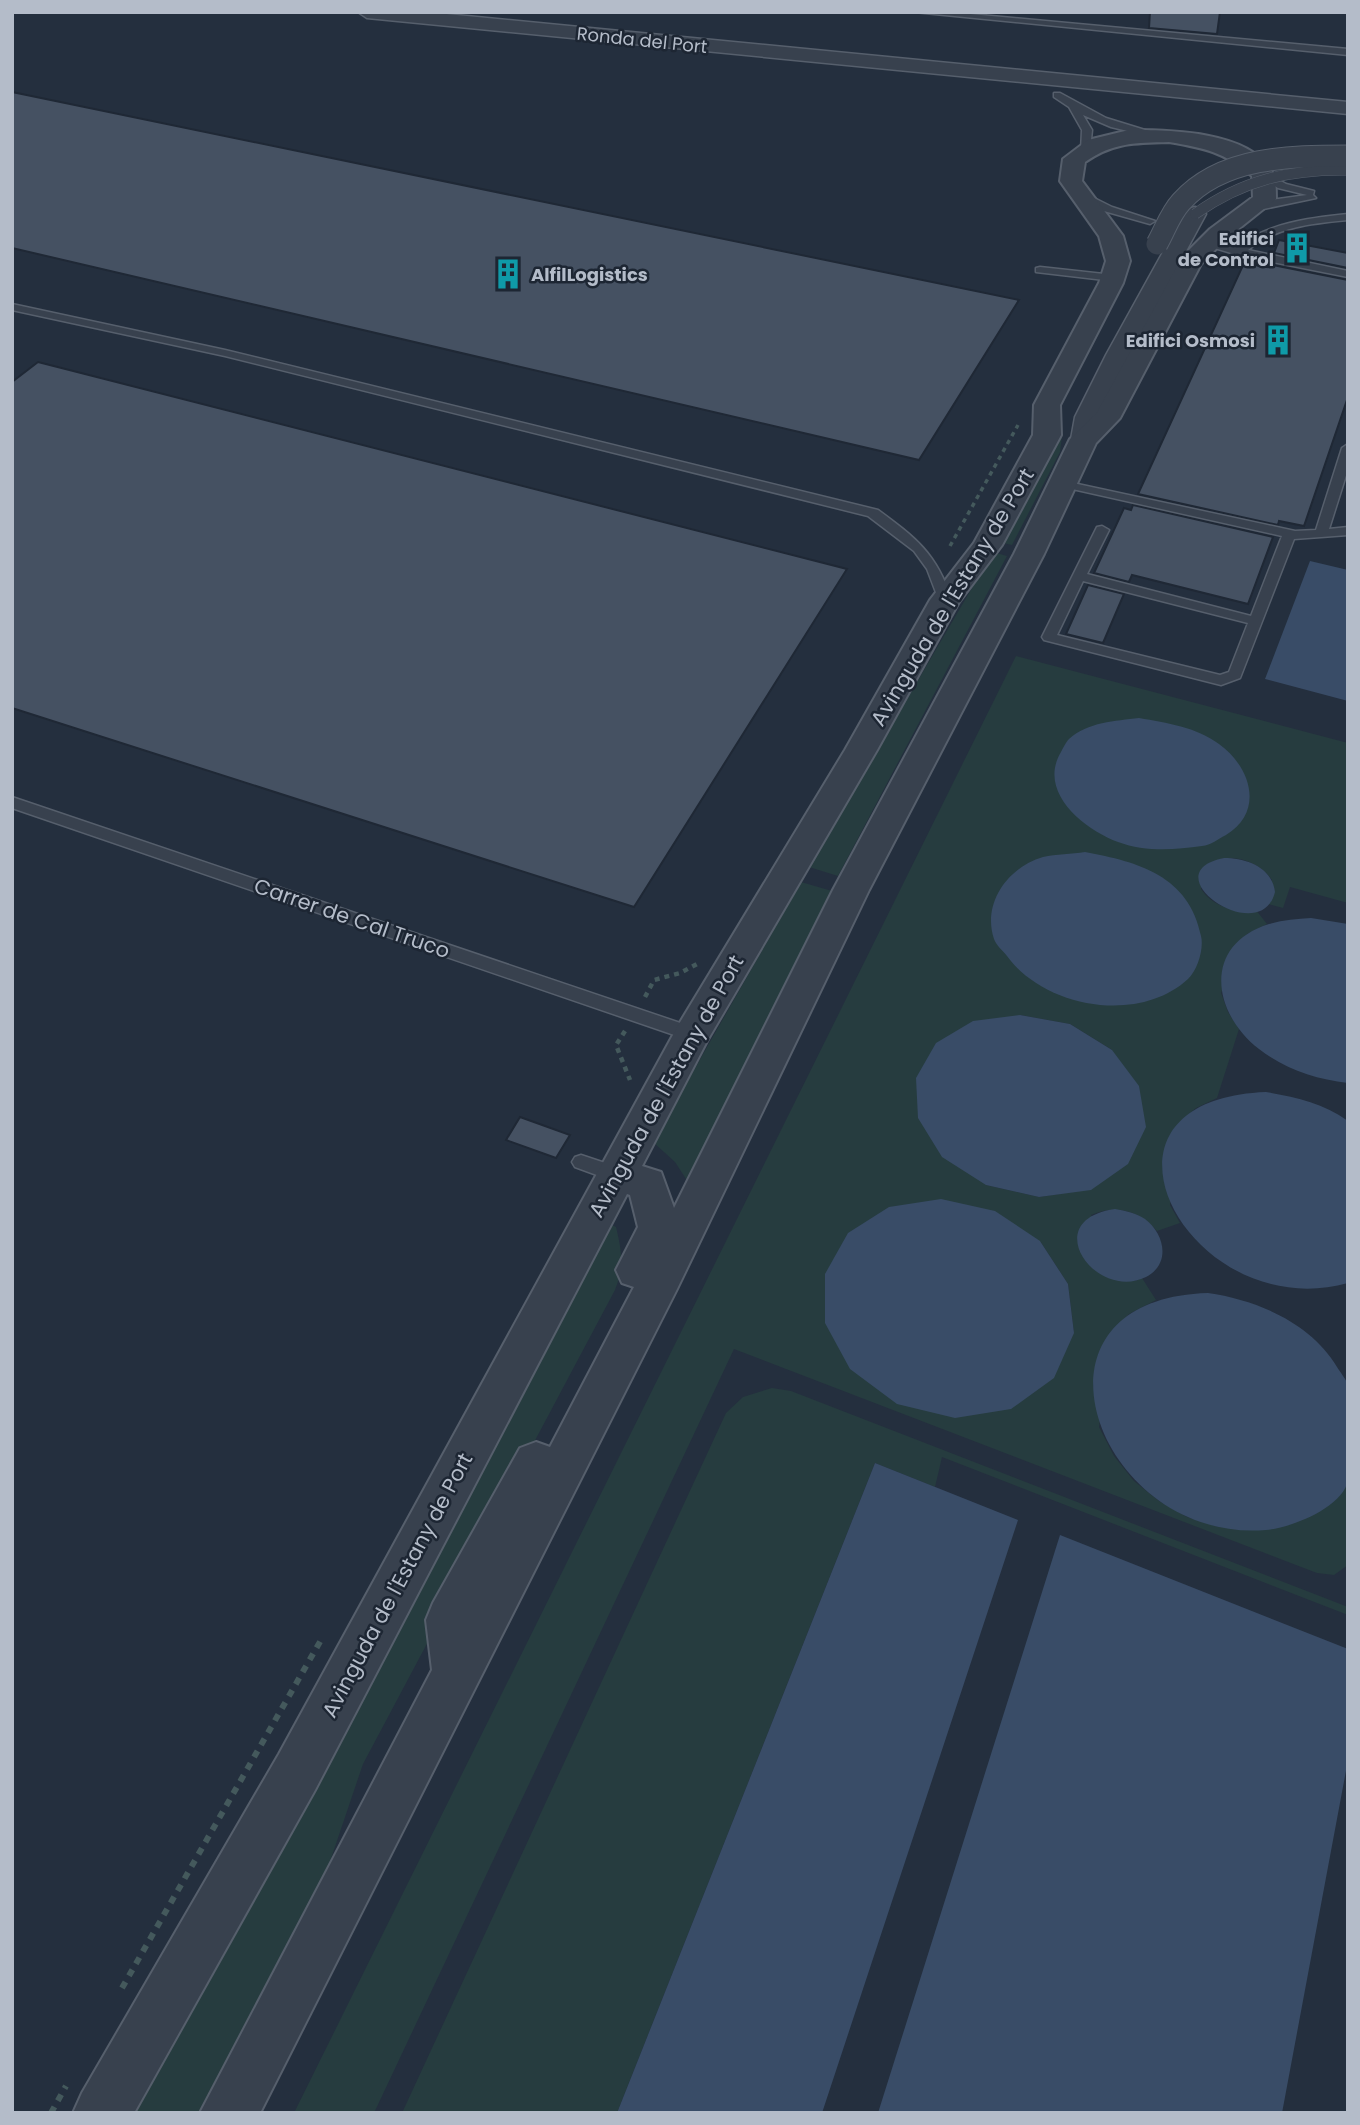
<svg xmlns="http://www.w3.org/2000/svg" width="1360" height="2125" viewBox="0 0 1360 2125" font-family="Poppins,sans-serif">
	<rect width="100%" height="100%" fill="#242f3e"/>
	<path fill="#263c3f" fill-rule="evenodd" d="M1062,436l-2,16 -48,93 -13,-3 52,-91z
		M993,552l14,4 -169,320 -29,-9z
		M1016,656l332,87v160l-58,-16 -7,21 -15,-4 4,-24c-15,-21 -46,-30 -68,-13l-3,22c11,17 35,25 55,21l11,14 -20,10 -26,59 7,19 11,17 -22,69 -21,10 -16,14 -10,83 10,18 -23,8c-17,-20 -41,-27 -66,-16l44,66 7,-3 14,22 -27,14 -17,17 -13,96 15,29 20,25 25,20 28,16 32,10 126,-40 3,-6v84l-14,10 -17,-2 -583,-224 -360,764h-80zM1020,1015l50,9 42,26 -21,139 -52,8 -53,-12zM1040,1241l28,43 6,49z
		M801,882l31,9 -64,143 -80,148 -13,-20 -22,-20z
		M610,1224l6,3c6,24 8,40 -1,63l-252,474 -43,127 -117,222h-84z
		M772,1388l19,3 557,216v8l-406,-158 -7,30 -60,-24 -258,650h-215l324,-700 17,-16z"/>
	<path fill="#394c67" d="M1310,561l38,9v131l-83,-22z
		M1139,718c28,5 57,9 80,26 33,24 45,68 7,91 -8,4 -15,10 -24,11 -28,4 -57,6 -84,-4 -34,-13 -81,-50 -57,-90 2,-4 5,-10 8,-13 19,-17 46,-18 70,-21z
		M1085,852c54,10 104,24 116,84 3,12 -3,34 -13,43 -50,46 -144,28 -181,-23 -4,-5 -11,-11 -13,-17 -12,-36 14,-72 49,-82 13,-3 29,-3 42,-5z
		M1224,858c22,0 48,9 51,34 -14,58 -126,-19 -51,-34z
		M1311,918l37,6v159c-33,-4 -63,-14 -89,-34 -47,-36 -57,-104 10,-125 14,-4 28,-5 42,-6z
		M1020,1015l50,9 42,26 27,36 7,41 -18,37 -37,26 -52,7 -53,-12 -44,-28 -24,-39 -2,-40 20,-35 37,-22z
		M1266,1092c29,5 57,11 82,29v162c-157,44 -283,-183 -82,-191z
		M941,1199l54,12 45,30 28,43 6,49 -20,45 -43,31 -56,9 -58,-14 -47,-35 -25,-46v-49l23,-41 41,-26z
		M1115,1209c11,2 21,4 30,10 20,15 26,45 1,58 -50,25 -109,-57 -31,-68z
		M1208,1293c49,7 103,30 129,74 3,5 9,12 11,18 3,12 0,30 0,42 0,17 3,37 0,53 -5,28 -58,48 -82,50 -168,14 -259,-231 -58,-237z
		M875,1463l143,57 -196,593h-205z
		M1060,1535l288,114v111l-66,353h-404z"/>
	<path fill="#455162" stroke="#1f2835" stroke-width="2" d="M1150,12h70l-3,22 -68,-6z
		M12,92l1007,208 -100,160 -907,-212z
		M1279,240l69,13v15l-74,-15z
		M1244,263l23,4 1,-3 80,16v117l-44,129 -25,-5 -1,4 -140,-31z
		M38,362l809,207 -213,338 -622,-199v-326z
		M1133,505l140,32 -25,67 -116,-29 -3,7 -35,-9 30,-65 7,2z
		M1088,585l36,9 -21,49 -37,-9z
		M520,1117l50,18 -14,23 -50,-18z"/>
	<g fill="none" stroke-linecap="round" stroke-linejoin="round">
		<g stroke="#565f6c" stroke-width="3">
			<path id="service" d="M914,12h35l399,37v6z
				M1054,93h6l46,25 52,16 -5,3 -42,-10 -28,-12 9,15 -2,19 -9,2 1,-21 -13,-23 -15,-10z
				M1263,171l23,13 28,7 -1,4 3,3 -67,14v-4l22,-8 36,-5 -29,-7 -19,-12v-4z
				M1078,194h8l26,13 43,14 -5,3 -46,-13 -26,-13z
				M1348,214v6c-34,3 -73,7 -100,30l100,21v6l-110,-22 -37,-11 5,-3 31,6c31,-24 72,-29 111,-33z
				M1040,267l73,8 5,3 -5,3 -77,-9v-4z
				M12,304l213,46 653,160c38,28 58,43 74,90l-7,4 -5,-1 -13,-34 -13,-18 -46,-35 -643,-160 -213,-46z
				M1348,444v25l-19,60 19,-2v8l-54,4 -54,139 -19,7 -177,-45 -2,-3 55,-110 5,-1 7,4 -22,44 164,42 31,-80 -223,-50v-6l236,51 21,-1 26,-82zM1083,581l165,42 -19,49 -9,3 -163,-40z
				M12,797l686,232 3,5 -3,5h-12l-674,-231z
				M581,1155l42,14 2,5 -2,5 -7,3 -41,-15 -3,-5 3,-5z"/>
		</g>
		<g stroke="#565f6c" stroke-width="3">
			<path id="minor" d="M358,12h68l922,90v12l-981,-96z
				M1195,207l8,2 3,5 -76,141 -29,62 -4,22 -4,5 -9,3 -9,-3 -4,-5 4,-22 31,-62 78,-141 3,-5z"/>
		</g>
		<g stroke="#565f6c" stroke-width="4">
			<path id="tertiary" d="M1129,130c41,0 121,1 143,42 4,7 4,19 4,27l-50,40 -25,25 -81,154 -24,25 -52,111 -175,336 -192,399 -417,824h-60l232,-443 -6,-50 7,-17 87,-155 16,-6 14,5 84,-160 -12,-4 -6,-13 22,-43 -8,-32 -3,-1 -312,596 -181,323h-61l9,-20 197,-339 400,-730 166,-274 85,-150 44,-57 59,-108 1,-30 65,-122 7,-22 -7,-25 -39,-55 3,-22 25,-19zM1169,142c35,6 56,10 83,34l1,21 -43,32 -27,27 -87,158 -26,25 -56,115 -181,336 -159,318 -13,-36 -19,-6 65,-125 170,-291 82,-148 43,-57 59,-110 -1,-30 63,-122 7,-22 -7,-25 -41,-55 3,-19c29,-20 50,-19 84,-20z"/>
		</g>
		<path stroke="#44595c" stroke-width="3.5" stroke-dasharray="4.5 4.5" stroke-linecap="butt" d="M950,546l68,-121"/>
		<path stroke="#44595c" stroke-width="4.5" stroke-dasharray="5 5" stroke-linecap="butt" d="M645,997l9,-17 26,-7 17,-9
			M625,1031l-9,14 14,35"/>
		<path stroke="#44595c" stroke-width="6" stroke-dasharray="7 7" stroke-linecap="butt" d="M122,1988l199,-348
			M51,2113l15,-27"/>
		<use href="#service" fill="#38414e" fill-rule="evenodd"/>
		<use href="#minor" fill="#38414e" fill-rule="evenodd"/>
		<use href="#tertiary" fill="#38414e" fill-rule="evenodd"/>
		<g stroke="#565f6c" stroke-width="11" stroke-linecap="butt">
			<path id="service-bridge" d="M1195,214c48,-34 95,-45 153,-44"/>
		</g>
		<g stroke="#565f6c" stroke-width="23" stroke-linecap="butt">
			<path id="minor-bridge" d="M1157,244c8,-14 13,-30 24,-42 41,-46 110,-46 167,-46"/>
		</g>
		<use href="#service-bridge" stroke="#38414e" stroke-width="10"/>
		<use href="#minor-bridge" stroke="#38414e" stroke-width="21"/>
	</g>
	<defs>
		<g id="building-bare" transform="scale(2.415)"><path d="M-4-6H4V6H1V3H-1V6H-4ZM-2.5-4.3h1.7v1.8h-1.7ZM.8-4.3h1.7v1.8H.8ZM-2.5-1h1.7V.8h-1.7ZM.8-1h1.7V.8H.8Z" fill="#0f9aa8" stroke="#1d2633" stroke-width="2.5" paint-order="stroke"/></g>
	</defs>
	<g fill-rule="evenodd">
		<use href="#building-bare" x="1297" y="248"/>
		<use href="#building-bare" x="508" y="274"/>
		<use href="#building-bare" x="1278" y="340"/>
	</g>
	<g text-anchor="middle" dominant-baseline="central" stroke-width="5" stroke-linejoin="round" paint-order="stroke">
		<g font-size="18" fill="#b4bcc9" stroke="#1d2633">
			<text transform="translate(642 40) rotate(6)">Ronda del Port</text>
		</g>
		<g font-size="18" font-weight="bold" fill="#b4bcc9" stroke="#1d2633" text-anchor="end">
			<text x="1274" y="238">Edifici<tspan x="1274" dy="21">de Control</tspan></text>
			<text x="531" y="274" text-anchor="start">AlfilLogistics</text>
			<text x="1255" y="340">Edifici Osmosi</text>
		</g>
		<g font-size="21" fill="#b4bcc9" stroke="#1d2633">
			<text transform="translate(952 597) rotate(-59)">Avinguda de l'Estany de Port</text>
			<text transform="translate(352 918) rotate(19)">Carrer de Cal Truco</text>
			<text transform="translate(666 1086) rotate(-61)">Avinguda de l'Estany de Port</text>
			<text transform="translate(397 1585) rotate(-62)">Avinguda de l'Estany de Port</text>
		</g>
	</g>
	<rect width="1360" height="2125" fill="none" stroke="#b4bcc9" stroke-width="28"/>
</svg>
